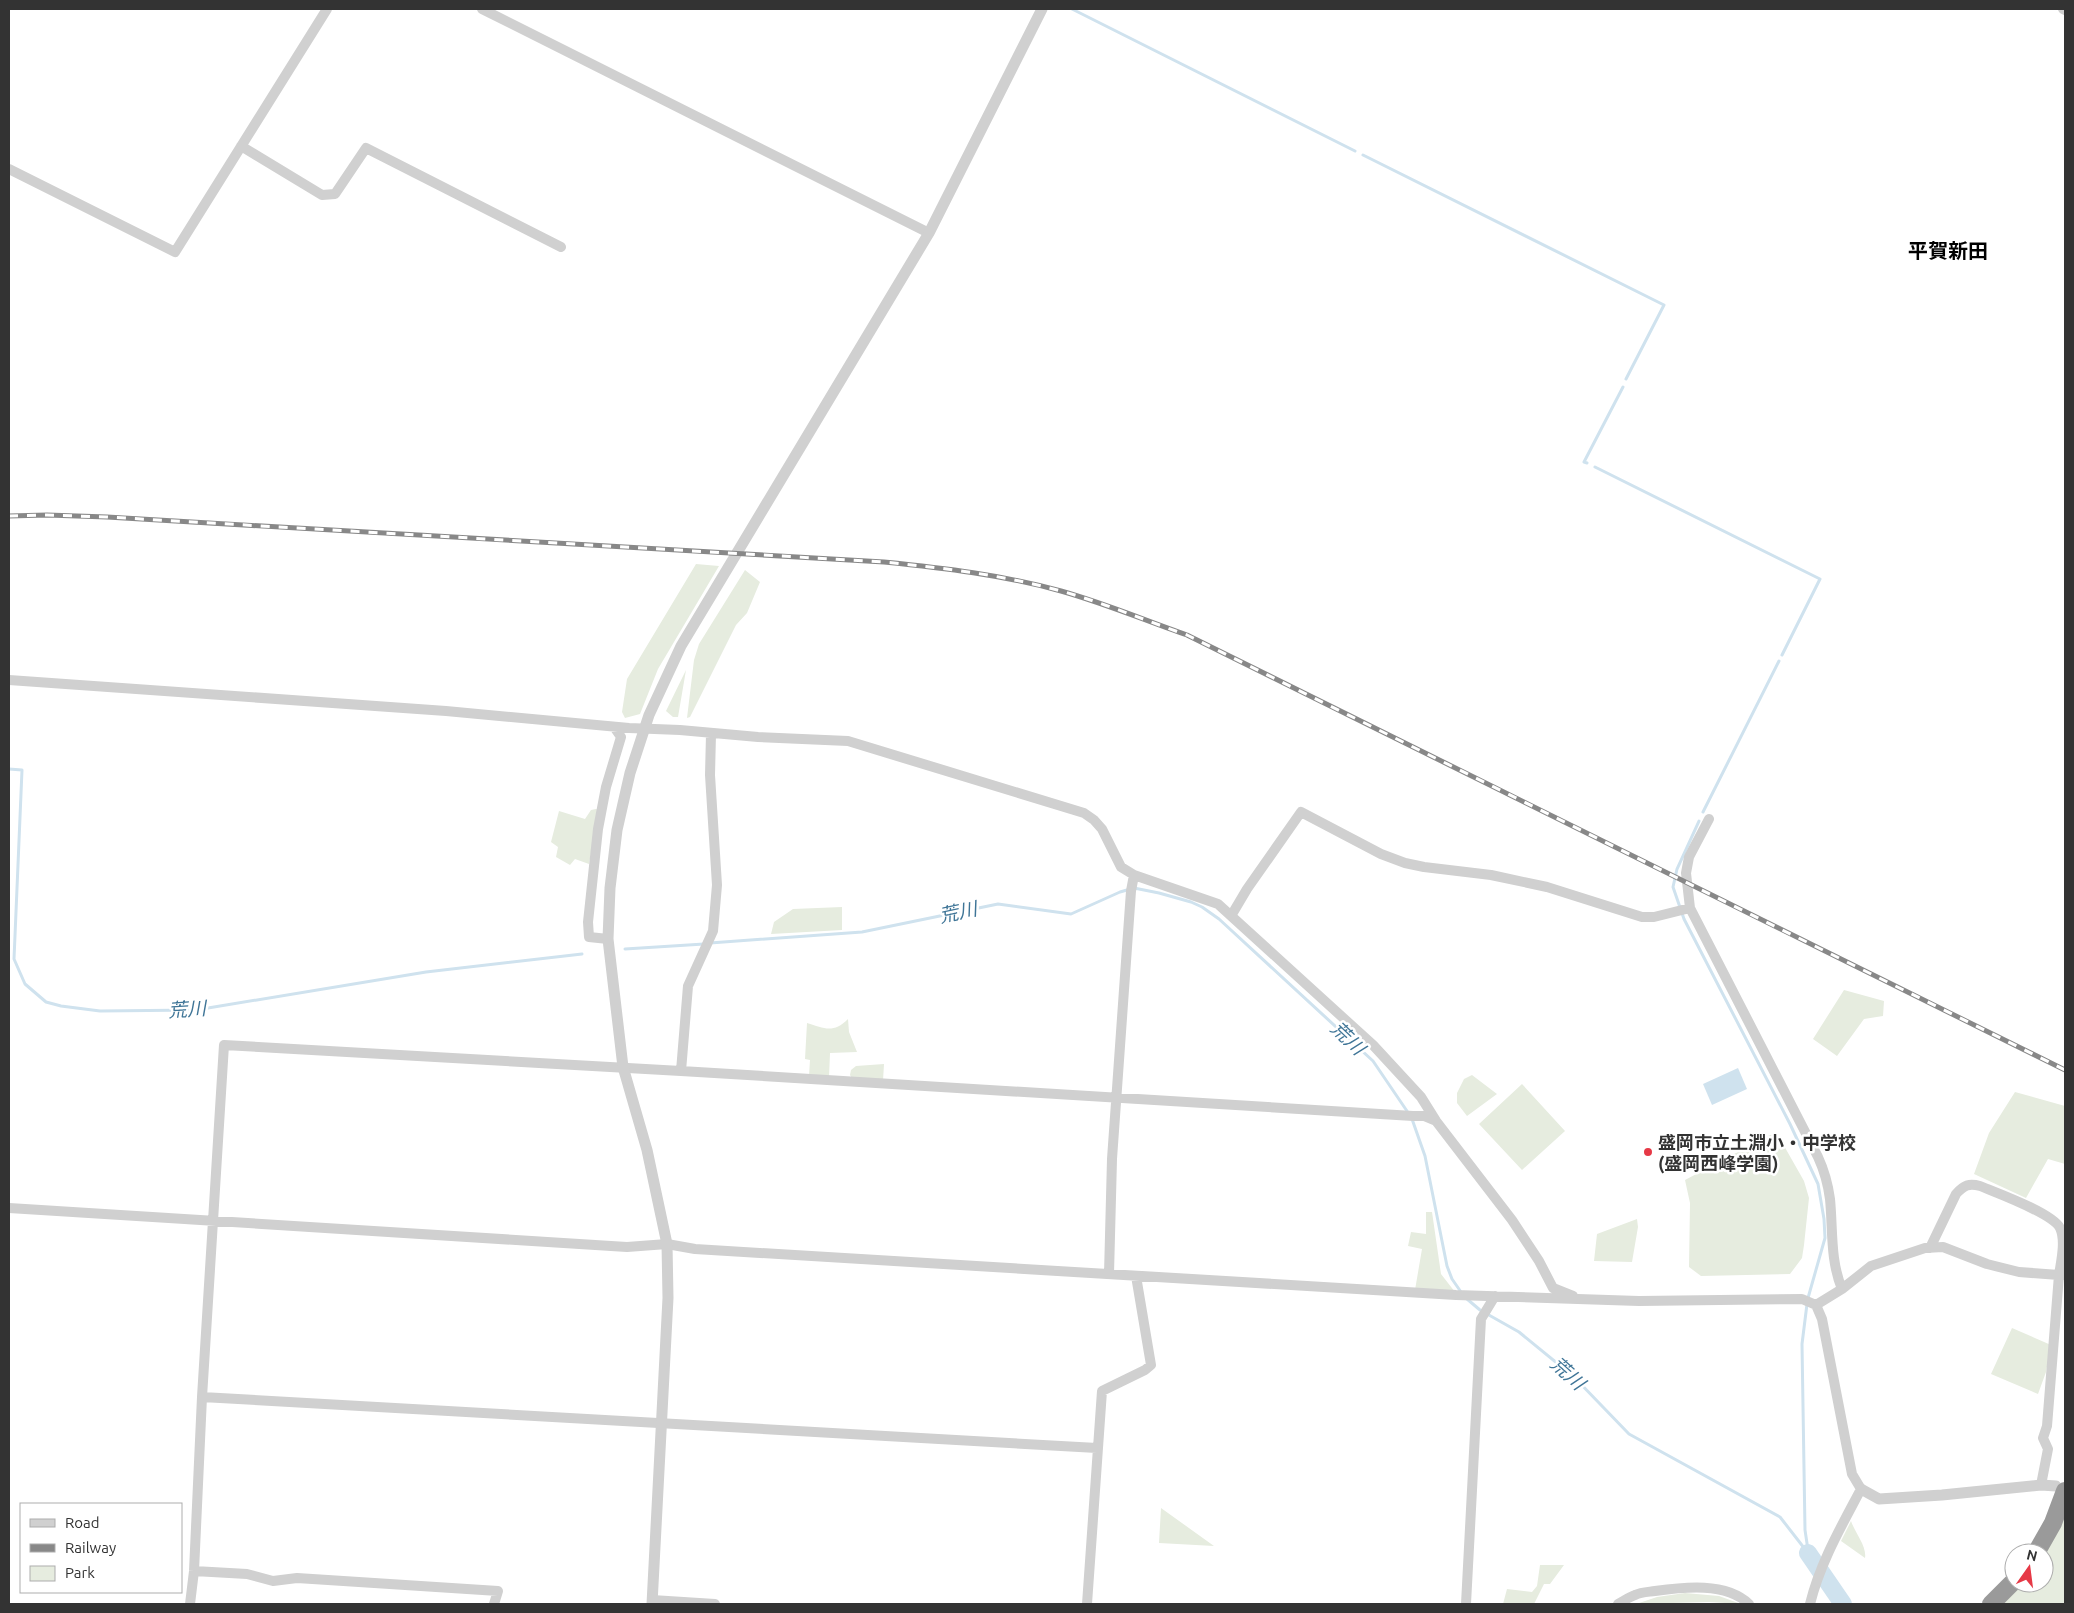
<svg xmlns="http://www.w3.org/2000/svg" width="2074" height="1613" viewBox="0 0 2074 1613" font-family="Ubuntu,'Noto Sans JP',sans-serif">
	<rect width="100%" height="100%" fill="#fff"/>
	<path fill="#e6ecdf" d="M696,564l23,2 -61,103 -18,45 -15,4 -3,-6 5,-33z
		M745,570l15,12 -13,31 -11,12 -46,92 -3,1 7,-58 5,-16z
		M686,670l-8,47h-5l-7,-6z
		M596,809l3,1 -10,54 -14,-5 -5,6 -14,-8 2,-10 -7,-5 8,-31 26,8 6,-9z
		M842,907v23l-71,4 3,-12 19,-13z
		M1844,990l40,11 -1,15 -19,3 -27,37 -24,-17z
		M848,1019l1,13 8,20 -27,1 -1,25 -20,-2 1,-16 -5,-1 2,-36c17,5 26,11 41,-4z
		M884,1064l-1,17 -30,-1 -3,-5 1,-5 5,-4z
		M1472,1075l25,19 -30,22 -10,-13v-10l7,-14z
		M1522,1084l43,47 -43,39 -43,-46z
		M2015,1092l50,14v58l-17,-5 -22,39 -52,-24 15,-41z
		M1770,1135l9,2 25,44 5,17 -5,47 -2,13 -12,16 -89,2 -12,-9 1,-64 -5,-23z
		M1426,1212h6l9,62 14,18 -40,-2 7,-41 -14,-3 3,-14 15,2z
		M1637,1219l1,8 -6,35 -38,-1 3,-27z
		M2012,1328l39,17 -5,27 -8,22 -47,-20z
		M1161,1508l53,38 -55,-3z
		M2065,1514v90h-64l21,-21h22v-29z
		M1851,1521c4,12 16,25 14,37l-24,-17z
		M1540,1565h24l-14,19h-6l-10,20h-31l4,-15 25,3 5,-6z
		M1685,1593l34,3 22,8 -32,-2 -73,2 21,-7z"/>
	<path fill="#cfe2ee" d="M1738,1068l9,21 -35,16 -9,-21z"/>
	<g fill="none" stroke-linecap="round" stroke-linejoin="round">
		<path stroke="#cfe2ee" stroke-width="3" d="M1072,9l283,142
			M1363,155l301,150 -38,74
			M1587,463l-3,-1 39,-75
			M1595,467l225,112 -38,76
			M9,769l13,1 -8,189 11,25 21,18 15,4 39,5 96,-1 230,-38 156,-18
			M1703,812l76,-151
			M1699,821l-22,48 -4,18 11,32 106,205 28,60 6,35 1,19 -17,60
			M710,943l152,-11 136,-28 73,10 49,-22 14,-4 25,5 32,9 11,5 17,12 154,142 36,53
			M625,949l79,-5
			M1412,1119l13,37 22,110 5,13 9,13
			M1467,1299l13,11 39,22 55,45 55,57 151,83 28,36
			M1807,1304l-5,40 3,186 3,20"/>
		<path stroke="#cfe2ee" stroke-width="18" d="M1808,1553l35,51"/>
		<path stroke="#d0d0d0" stroke-width="10" d="M482,9l447,224
			M2063,9l2,1
			M241,146l81,49 13,-1 31,-46 195,99
			M9,169l166,83 152,-243
			M9,680l437,31 183,17 51,2 78,7 90,4 236,72 10,7 8,9 19,38 13,8 84,29 155,141 48,52 15,24 76,99 27,41 14,27 20,8
			M1709,819l-20,38 -3,16 4,35 128,249c6,13 10,27 12,42 3,30 0,61 12,90l-26,16
			M1231,916l16,-27 54,-77 80,42 24,9 19,4 67,8 56,12 95,30h12l36,-9
			M608,939l-19,-2 -1,-15 10,-93 8,-42 15,-50 -7,-10
			M681,1071l732,45h11l12,5
			M9,1208l618,39 40,-3 28,5 761,46 183,6 163,-2 14,6 6,14 30,155 9,15c-20,38 -41,74 -51,115
			M1109,1274l3,-115 19,-268 3,-16
			M1842,1289l29,-23 54,-18 18,-1 44,17 32,8 40,3c2,-14 7,-34 1,-47 -8,-15 -63,-35 -80,-42 -11,-3 -16,-1 -24,8l-26,54
			M202,1397l895,51
			M2041,1485l7,-36 -5,-11 4,-12 12,-151h5
			M194,1571l53,3 26,7 24,-3 201,13 -4,13
			M652,1600l63,4
			M190,1604l4,-33 8,-174 22,-352 457,26 7,-85 25,-55 4,-46 -7,-110 1,-41
			M1087,1604l15,-213 43,-21 6,-5 -15,-89
			M1466,1604l15,-285 14,-23
			M1618,1604c6,-3 11,-7 17,-9 6,-3 13,-3 20,-4 29,-4 71,-9 94,13"/>
		<path stroke="#d0d0d0" stroke-width="11" d="M1861,1489l18,10 63,-4 99,-10 15,1
			M652,1604l16,-306 -1,-54 -20,-94 -24,-83 -15,-128 2,-51 7,-58 13,-57 19,-58 32,-69 248,-413 113,-224"/>
		<path stroke="#9a9a9a" stroke-width="18" d="M2036,1553l17,-30 12,-32
			M1991,1604l23,-23"/>
		<g stroke="#888" stroke-width="5">
			<path id="rail" d="M9,516l38,-1 60,2 777,45c60,6 119,13 177,29 43,12 83,29 126,44l878,435"/>
		</g>
		<use href="#rail" stroke="#fff" stroke-width="3" stroke-dasharray="9" stroke-linecap="butt"/>
	</g>
	<circle fill="#e63946" stroke="#fff" stroke-width="2" cx="1648" cy="1152" r="5"/>
	<g text-anchor="middle" dominant-baseline="central" stroke-width="5" stroke-linejoin="round" paint-order="stroke">
		<g font-size="18" font-weight="bold" fill="#333" stroke="#fff" text-anchor="start">
			<text x="1658" y="1142">盛岡市立土淵小・中学校<tspan x="1658" dy="21">(盛岡西峰学園)</tspan></text>
		</g>
		<g font-size="19" font-style="italic" fill="#3f7597" stroke="#fff">
			<text transform="translate(958 912) rotate(-12)">荒川</text>
			<text transform="translate(187 1009) rotate(-4)">荒川</text>
			<text transform="translate(1348 1038) rotate(44)">荒川</text>
			<text transform="translate(1568 1373) rotate(42)">荒川</text>
		</g>
		<g font-size="20" font-weight="bold" fill="#000" stroke="#fff">
			<text x="1948" y="250">平賀新田</text>
		</g>
	</g>
	<rect width="2074" height="1613" fill="none" stroke="#333333" stroke-width="20"/>
	<rect x="20" y="1503" width="162" height="90" fill="#ffffff" stroke="#adadad"/>
	<rect x="30" y="1519" width="25" height="8" fill="#d0d0d0" stroke="#adadad"/>
	<text x="65" y="1528" font-size="15" fill="#333333">Road</text>
	<rect x="30" y="1544" width="25" height="8" fill="#888888" stroke="#adadad"/>
	<text x="65" y="1553" font-size="15" fill="#333333">Railway</text>
	<rect x="30" y="1566" width="25" height="15" fill="#e6ecdf" stroke="#adadad"/>
	<text x="65" y="1578" font-size="15" fill="#333333">Park</text>
	<g transform="translate(2029 1568) rotate(14)"><circle r="24" fill="#ffffff" stroke="#adadad"/>
	<path d="M0-4L9 19L0 12L-9 19Z" fill="#e63946"/>
	<text y="-8" font-size="14" font-weight="bold" text-anchor="middle" fill="#333333">N</text>
	</g>
</svg>
